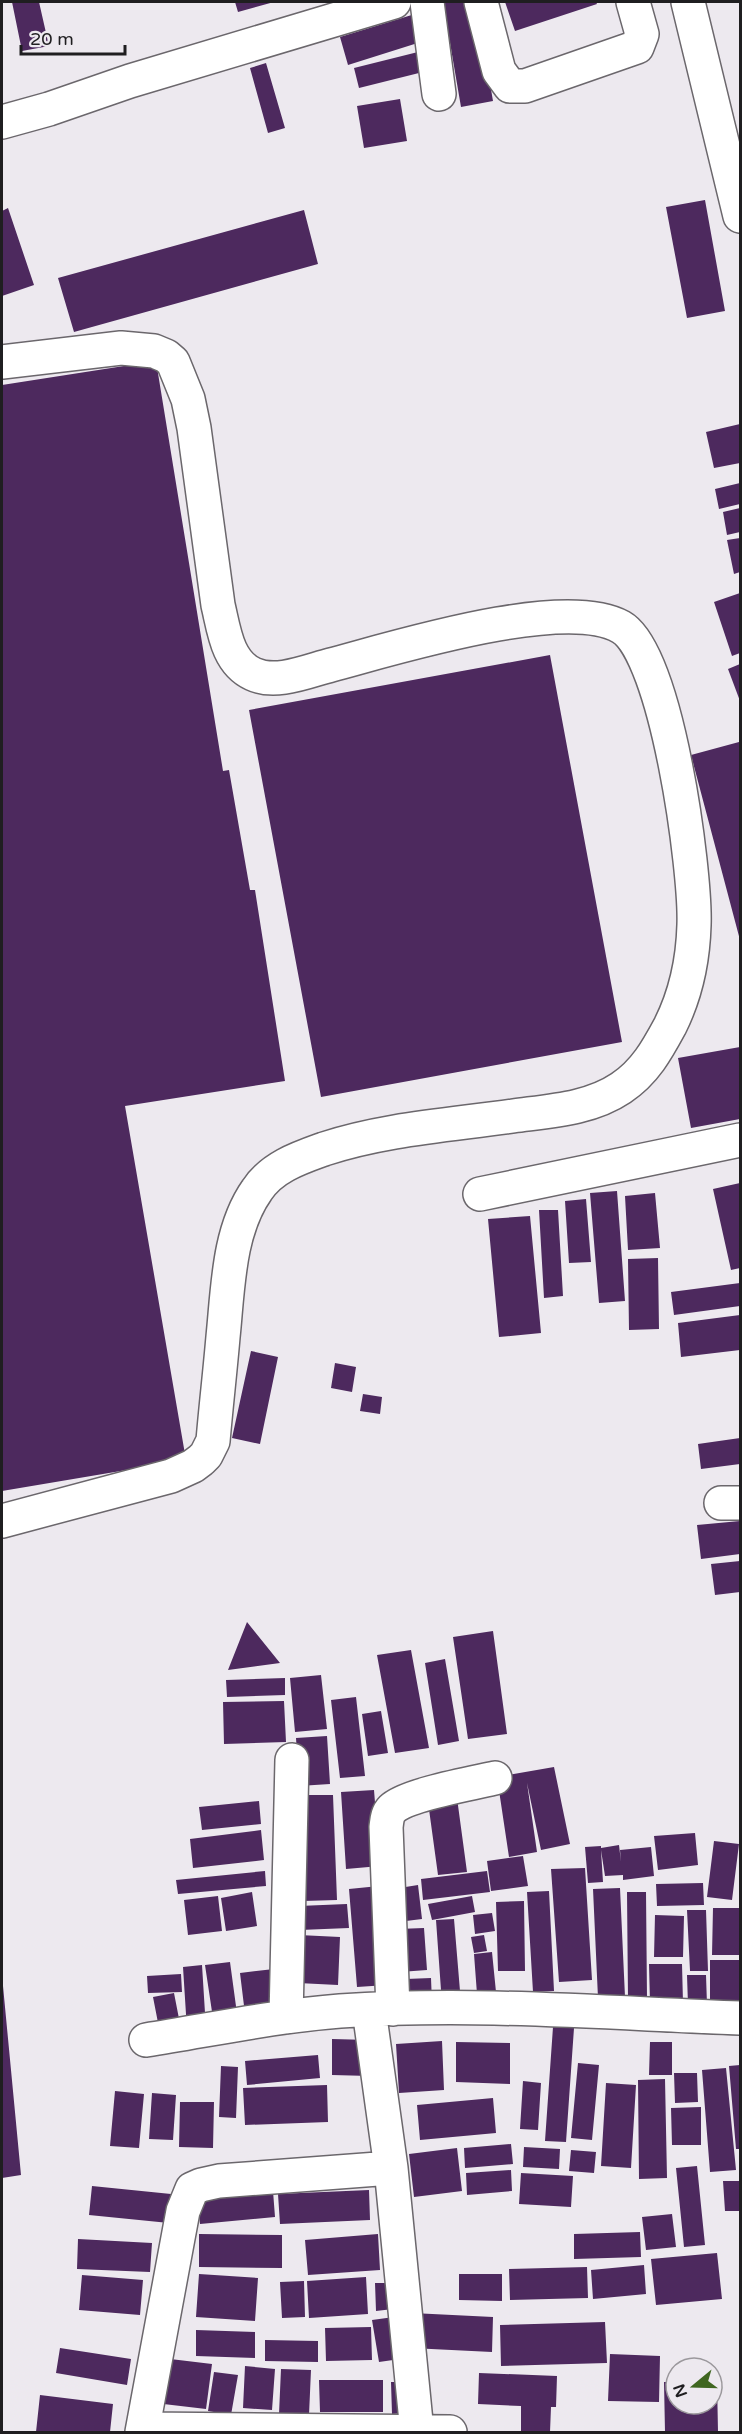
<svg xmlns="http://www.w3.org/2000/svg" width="742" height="2434" viewBox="0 0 742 2434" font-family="'Varela Round',sans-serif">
	<rect width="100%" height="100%" fill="#ede9ef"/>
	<path fill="#4d295e" d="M12,2h27l10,44 -27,5z
		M235,2h39l-36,10z
		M443,2h33l17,99 -32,6z
		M505,2h91l1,2 -82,27z
		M415,14l9,27 -76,24 -8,-28z
		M418,52l5,20 -64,16 -5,-20z
		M266,63l19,65 -17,5 -18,-65z
		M400,99l7,42 -43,7 -7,-42z
		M705,200l20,111 -38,7 -21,-111z
		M8,208l26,77 -32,11v-85z
		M304,210l14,54 -244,68 -16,-54z
		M156,361l67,410 6,-1 21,120h5l30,191 -160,25 61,354 -184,31v-1106z
		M740,424v39l-26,5 -8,-36z
		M740,483v21l-21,5 -4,-20z
		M740,508v24l-13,3 -4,-23z
		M740,538v34l-6,2 -7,-34z
		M740,593v60l-8,3 -18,-54z
		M550,655l72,387 -301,55 -72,-387z
		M740,664v37l-12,-32z
		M739,742l1,6v192l-49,-185z
		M740,1047v72l-49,9 -13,-70z
		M740,1183v85l-9,2 -18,-81z
		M617,1191l8,110 -26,2 -9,-110z
		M655,1193l5,55 -32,2 -3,-54z
		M586,1199l5,63 -22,1 -4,-62z
		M539,1210h19l5,86 -19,2z
		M530,1216l11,117 -42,4 -11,-118z
		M658,1258l1,71 -30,1 -1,-71z
		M740,1283v23l-66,9 -3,-23z
		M740,1315v35l-59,7 -3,-34z
		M251,1351l27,6 -18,87 -28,-6z
		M335,1363l21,4 -4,25 -21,-4z
		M363,1394l19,3 -2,17 -20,-3z
		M740,1438v26l-39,5 -3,-25z
		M740,1521v33l-39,5 -4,-34z
		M740,1561v31l-25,3 -4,-31z
		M247,1622l33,41 -52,7z
		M493,1631l14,103 -39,5 -15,-102z
		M411,1650l18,98 -34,5 -18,-98z
		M445,1659l14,82 -21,4 -13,-82z
		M321,1675l6,54 -32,3 -5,-54z
		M285,1678v17l-58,2 -1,-17z
		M356,1697l9,79 -25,2 -9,-78z
		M284,1701l2,41 -62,2 -1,-42z
		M381,1711l7,42 -20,3 -6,-42z
		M327,1736l3,48 -31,2 -3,-48z
		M554,1767l16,77 -29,6 -14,-67 10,69 -28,5 -12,-80z
		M374,1790l6,76 -34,3 -5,-77z
		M299,1795h34l4,105 -34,1z
		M457,1798l10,74 -29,3 -10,-73z
		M259,1801l2,23 -59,6 -3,-23z
		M261,1830l3,30 -71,8 -3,-29z
		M695,1833l3,32 -40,5 -4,-34z
		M714,1841l25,3 -7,56 -25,-3z
		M619,1845l2,17 -1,-12 31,-3 3,29 -31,4v-5l-18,1 -4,-26 2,32 -15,1 -3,-36 16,-1v2z
		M523,1856l5,30 -37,5 -4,-30z
		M585,1868l7,112 -33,2 -8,-113z
		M265,1871l1,15 -88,8 -2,-14z
		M487,1871l3,21 -67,8 -2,-21z
		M703,1883l1,22 -47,1 -1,-22z
		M418,1885l4,34 -24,3 -5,-33z
		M379,1886l8,99 -30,2 -8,-98z
		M620,1888l5,109 -27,1 -5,-109z
		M549,1891l5,100 -21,1 -6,-100z
		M252,1892l5,34 -31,5 -5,-33z
		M627,1892h19l1,107h-19z
		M218,1896l4,35 -34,4 -4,-35z
		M472,1896l3,16 -43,8 -4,-16z
		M524,1901l1,70h-27l-2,-69z
		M347,1904l2,24 -49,2 -1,-24z
		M713,1908h27v47h-28z
		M687,1910h19l2,61h-18z
		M492,1913l3,18 -20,3 -2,-19z
		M655,1915l29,1 -1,41h-29z
		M454,1919l7,84 -19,1 -6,-84z
		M424,1928l3,42 -27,2 -2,-43z
		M299,1935l41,2 -2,48 -40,-2z
		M484,1935l3,16 -13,2 -3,-16z
		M492,1952l4,40 -19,2 -3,-40z
		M710,1960h30l-1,53h-29z
		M230,1962l8,59 -24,4 -9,-60z
		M649,1964h33l1,39h-33z
		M202,1965l4,64 -19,1 -4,-63z
		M274,1969l6,41 -35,4 -5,-41z
		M181,1974l1,18 -34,1 -1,-17z
		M687,1975h19l1,30h-19z
		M431,1978l1,25h-25l-1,-24z
		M3,1986l18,189 -19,3v-191z
		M174,1993l7,36 -21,4 -7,-36z
		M553,2027l21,1 -8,114 -21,-1z
		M332,2039l38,1v36l-38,-1z
		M442,2041l2,49 -45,3 -3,-49z
		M456,2042l54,1v41l-54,-2z
		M650,2042h22v33h-23z
		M318,2055l2,23 -73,7 -2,-24z
		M578,2063l21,2 -7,75 -21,-2z
		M740,2065v84h-4l-7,-83z
		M221,2066l17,1 -2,51 -17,-1z
		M726,2068l10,102 -26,2 -8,-102z
		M674,2073h23l1,29 -23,1z
		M665,2079l2,99 -28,1 -1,-99z
		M523,2081l18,2 -3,47 -18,-1z
		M606,2083l30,2 -5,83 -30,-2z
		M327,2085l1,37 -83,3 -2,-37z
		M115,2091l29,3 -5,54 -29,-2z
		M152,2093l24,2 -3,45 -24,-1z
		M493,2098l3,35 -76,7 -3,-35z
		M180,2102h34l-1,46 -34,-1z
		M701,2107v38h-29l-1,-37z
		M511,2144l2,20 -48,4 -1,-20z
		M524,2147l36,2 -1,20 -36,-2z
		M457,2148l5,43 -48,6 -5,-43z
		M571,2150l25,2 -2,21 -25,-2z
		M697,2166l8,79 -21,2 -8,-79z
		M511,2170l1,21 -45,4 -1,-22z
		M521,2173l52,3 -2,31 -52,-3z
		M723,2181h17v30h-15z
		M92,2186l79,8 -2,29 -80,-8z
		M369,2190l1,30 -90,4 -2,-30z
		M273,2191l2,26 -75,7 -3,-26z
		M672,2214l4,33 -30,3 -4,-33z
		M640,2232l1,25 -67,2v-25z
		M199,2234l83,1v33l-83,-1z
		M378,2234l2,36 -72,5 -3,-35z
		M78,2239l74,4 -2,29 -73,-3z
		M717,2253l5,46 -66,6 -5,-46z
		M644,2265l2,29 -53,5 -2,-29z
		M587,2267l1,31 -78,2 -1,-31z
		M199,2274l59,4 -3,43 -59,-4z
		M459,2274h43v27l-43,-1z
		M82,2275l61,5 -3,35 -61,-5z
		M366,2277l2,37 -59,4 -2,-37z
		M304,2281l1,36 -23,1 -2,-36z
		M375,2283h17l1,26 -17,2z
		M412,2313l81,4 -1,35 -81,-4z
		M394,2317l6,42 -21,3 -7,-42z
		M605,2322l2,41 -106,3 -1,-41z
		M371,2327l1,33 -46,1 -1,-33z
		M196,2330l59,2v26l-59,-2z
		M265,2340l53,1v21l-53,-1z
		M60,2348l71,11 -4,26 -71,-12z
		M610,2354l50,2 -1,46 -51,-1z
		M162,2358l50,6 -6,45 -51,-6z
		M245,2366l30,3 -3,41 -29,-2z
		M281,2369l30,1 -2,45 -30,-1z
		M214,2372l24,3 -7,40 -23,-4z
		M479,2373l78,3 -1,31h-5l-1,25 -29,-1v-25l-43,-2z
		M319,2380h64v32h-63z
		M712,2381h5l1,51h-53l-1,-50h12v22h36z
		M391,2382h17v31l-16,1z
		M40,2395l73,9 -3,28h-74z"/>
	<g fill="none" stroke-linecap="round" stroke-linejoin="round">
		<g stroke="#6b676c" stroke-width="36">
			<path id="minor" d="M427,2l12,92
				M481,2l18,69 11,15h15l112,-39 5,-13 -9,-32
				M688,2l52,214
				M2,122l47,-13 81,-28 264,-79
				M2,362l119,-14 33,3 12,5 7,6 15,37 6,29 24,177c6,25 9,57 35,69 23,11 55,-3 78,-9 64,-17 233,-70 290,-38 46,26 75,244 73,298 -1,36 -8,69 -24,101 -13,24 -25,46 -49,62 -31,21 -71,23 -108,28 -63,9 -128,13 -189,33 -25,9 -52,18 -67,41 -29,41 -29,99 -34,147 -3,35 -7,69 -10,104l-7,14 -5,5 -8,6 -22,10 -169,45
				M480,1194l260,-54
				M721,1503h19
				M393,2009l-7,-182c1,-7 1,-13 6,-18 14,-14 81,-26 103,-31
				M369,2010l22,158 26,264
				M286,2017l6,-257
				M146,2040c64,-10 129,-24 194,-29 133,-9 267,2 400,7
				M143,2429l307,3
				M142,2432l41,-221 9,-22 9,-4 18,-4 172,-13"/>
		</g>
		<use href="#minor" stroke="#fff" stroke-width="33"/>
	</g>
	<rect width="742" height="2434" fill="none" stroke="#1f1e20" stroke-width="6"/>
	<g transform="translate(694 2386) rotate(251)"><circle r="28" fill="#ede9ef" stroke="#9b989c" stroke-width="1.5"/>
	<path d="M0-4.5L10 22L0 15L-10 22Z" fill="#3f6620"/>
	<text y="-9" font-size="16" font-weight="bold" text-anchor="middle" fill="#1f1e20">N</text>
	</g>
	<path d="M21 45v9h104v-9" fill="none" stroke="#1f1e20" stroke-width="3"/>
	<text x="30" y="45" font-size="18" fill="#1f1e20" stroke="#ede9ef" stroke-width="4.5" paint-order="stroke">20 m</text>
</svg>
